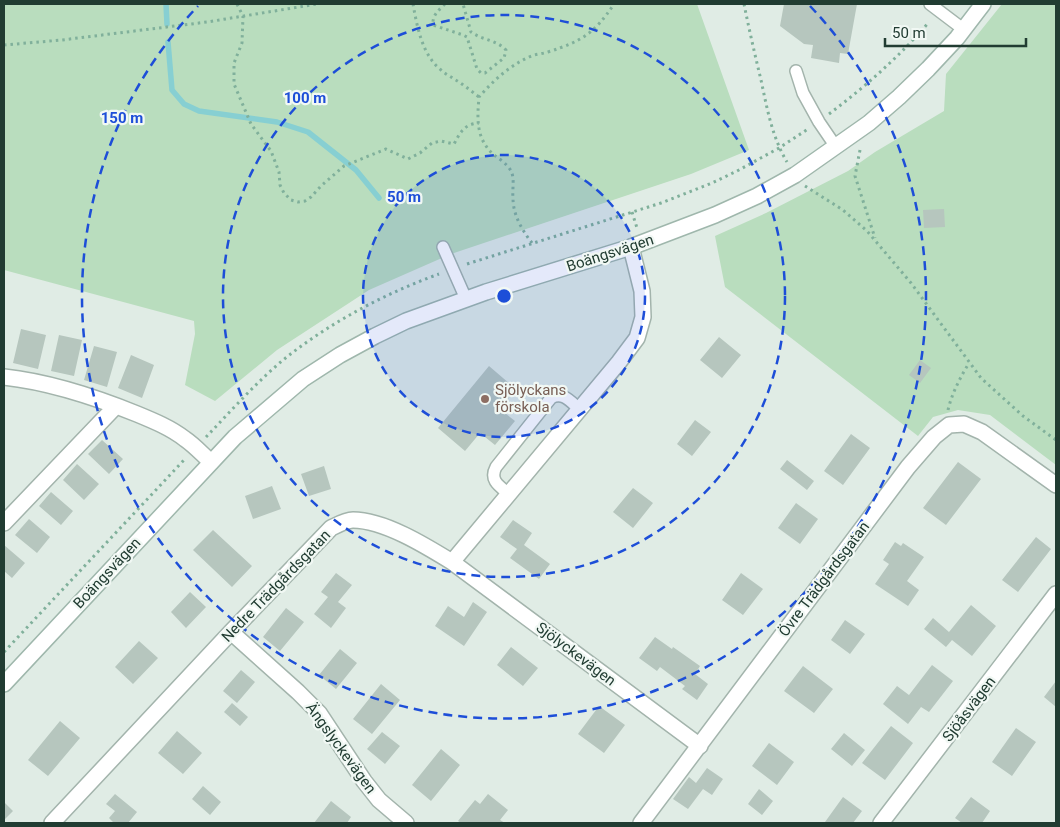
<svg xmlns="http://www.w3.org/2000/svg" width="1060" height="827" viewBox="0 0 1060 827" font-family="Roboto,sans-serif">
	<rect width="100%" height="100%" fill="#e0ece5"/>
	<path fill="#b9ddbe" d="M4,4h693l52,146 -58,24 -240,80 -82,36 -92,60 -62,51 -30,-16 10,-51 -1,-13 -190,-51z
		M1002,4h54v461l-66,-50 -32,-5 -25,7 -15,19 -193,-149 -10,-51 51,-23 82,-42 27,-19 69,-41 2,-37z"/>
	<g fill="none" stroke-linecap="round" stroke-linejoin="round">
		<path stroke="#87cfd2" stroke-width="5.5" d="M166,4l1,20
			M168,42l4,48 12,14 15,7 78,11 31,10 48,38 23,28"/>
	</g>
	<path fill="#b6c6be" d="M784,4h73l-9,50 -8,-1 -1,10 -28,-5 2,-13 -9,-1 -24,-18z
		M944,209l1,18 -21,1 -1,-18z
		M21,329l25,6 -8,34 -25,-6z
		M59,335l23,5 -8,36 -23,-5z
		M719,337l22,18 -19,23 -22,-18z
		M94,346l23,6 -10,35 -23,-7z
		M131,355l23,10 -12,33 -24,-10z
		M920,360l11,8 -11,15 -11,-8z
		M489,366l27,23 -16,20 15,12 -20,24 -15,-12 -15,18 -27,-23z
		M695,420l16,12 -19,24 -15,-12z
		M851,434l19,14 -27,37 -19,-14z
		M102,440l21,19 -14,15 -21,-20z
		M787,460l27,21 -7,9 -27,-21z
		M958,462l23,17 -35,46 -23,-17z
		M77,464l22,20 -15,16 -21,-20z
		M324,466l7,23 -22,7 -8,-22z
		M272,486l9,23 -28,10 -8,-23z
		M633,488l20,15 -20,25 -20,-16z
		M51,492l22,19 -12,14 -22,-19z
		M796,503l22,16 -18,25 -22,-16z
		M29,519l21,18 -13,16 -22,-18z
		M513,520l19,13 -8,12 26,19 -11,15 -29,-21 7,-9 -17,-12z
		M213,530l39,36 -20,21 -39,-37z
		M1036,537l15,12 -33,43 -16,-12z
		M895,542l6,4 2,-3 21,14 -17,24 12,9 -11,16 -33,-22 14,-20 -6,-4z
		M4,545l21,18 -13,15 -8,-7z
		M336,573l16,12 -14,17 8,6 -15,20 -17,-14 14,-17 -7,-5z
		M741,573l22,16 -20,26 -21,-15z
		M190,592l16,15 -20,21 -15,-16z
		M473,602l14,10 -23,34 -29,-20 13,-20 16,11z
		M971,605l25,21 -24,30 -20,-16 -6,7 -22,-18 9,-11 16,14z
		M286,608l18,14 -24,29 -17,-14z
		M845,620l20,14 -15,20 -19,-14z
		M655,637l17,12 1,-2 27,19 -5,8 13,10 -11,16 -15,-11 3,-3 -25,-19 -3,4 -18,-13z
		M139,641l19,17 -25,26 -18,-17z
		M511,647l27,21 -15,18 -26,-21z
		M340,649l17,14 -21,26 -17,-14z
		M932,665l21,16 -24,31 -8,-5 -13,17 -25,-20 14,-18 12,9z
		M803,666l30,23 -19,24 -30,-22z
		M241,670l14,12 -18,21 -14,-12z
		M1056,681v26l-12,-10z
		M381,684l19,16 -28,34 -19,-15z
		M232,703l16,14 -8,9 -16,-14z
		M599,706l26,19 -21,28 -26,-19z
		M60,721l20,17 -32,38 -20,-16z
		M891,726l22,17 -28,37 -23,-17z
		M1016,728l20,14 -24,34 -20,-14z
		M177,731l25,22 -19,21 -25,-21z
		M382,732l18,14 -15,18 -18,-15z
		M844,733l21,17 -13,16 -21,-17z
		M769,743l25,19 -17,23 -25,-19z
		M441,749l19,16 -29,36 -19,-16z
		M707,768l16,11 -11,16 -9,-6 -15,20 -15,-10 16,-22 7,6z
		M203,786l18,16 -11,13 -18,-16z
		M759,789l14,12 -11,14 -14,-11z
		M115,794l22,18 -9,11h-14l-5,-5 6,-7 -9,-7z
		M488,794l20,16 -8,10 5,3h-44l-3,-2 17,-21 5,4z
		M843,797l19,14 -9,12h-25l-3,-1z
		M971,797l19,14 -8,12h-20l-7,-5z
		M331,801l20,16 -4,6h-33z
		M4,802l9,9 -9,9z"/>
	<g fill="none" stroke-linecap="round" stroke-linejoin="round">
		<g stroke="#a3b4ac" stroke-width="14">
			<path id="lane" d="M930,4l33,25
				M796,71l7,22 16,29 17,25
				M443,247l23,52
				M509,494c-10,-8 -20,-14 -13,-27l55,-69c12,-7 20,4 28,11"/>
		</g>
		<g stroke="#a3b4ac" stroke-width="18">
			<path id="street" d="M4,377c46,5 91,20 133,37 17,7 34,14 48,25 9,6 17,15 26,23
				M4,523l112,-117
				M452,562l248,184
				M231,632l67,60 21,21 45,68 15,19 27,23
				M52,823l179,-191 100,-104c6,-3 15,-8 22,-8 31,0 73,26 99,42l167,-200 18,-24 6,-21 -1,-26 -11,-44
				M641,823l267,-356 26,-30 15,-12 15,-1 18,8 74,53
				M881,823l175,-229"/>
		</g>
		<g stroke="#9fb7ac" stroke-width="18">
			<path id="secondary" d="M4,684l231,-247 68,-58 37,-24 35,-19 31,-15 80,-29 145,-45 84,-32 42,-19 38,-21 74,-52 30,-26 29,-28 29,-31 26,-34"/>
		</g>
		<path stroke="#80b09b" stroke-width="3" stroke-dasharray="2.5 4" stroke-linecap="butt" d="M237,4l6,12 -1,27 -8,20v21l17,40 20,27 8,21 1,13 4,8 7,7 7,2 7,-1 6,-4 10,-11 23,-20 42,-17 22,10 12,-6 12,-10 9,-2 13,3c6,-11 10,-20 25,-21
			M413,4c4,22 9,51 28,66 4,4 9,6 13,9 9,5 17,12 25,18
			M445,4c-6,6 -13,11 -12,21l30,10 4,2 10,32 4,4h4l19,-15 2,-8c-9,-10 -24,-10 -35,-18l-8,-28
			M744,4c5,25 11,51 17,76 6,28 11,57 26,82
			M4,45l58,-5 145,-18 110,-18
			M829,114c37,-28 70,-57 100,-92
			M860,150l-5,26 20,62
			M805,186l38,24 24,21 44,52 70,95 42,38 33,24
			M632,212l5,16
			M532,243c-10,-13 -19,-28 -19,-45 -1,-9 2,-19 -2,-27 -3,-6 -11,-12 -17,-16 -18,-16 -17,-35 -15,-58 14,-16 30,-31 50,-40 6,-3 13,-3 19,-5 34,-11 46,-18 66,-48
			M467,264l194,-61 51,-20 25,-12 42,-23 29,-19
			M948,410c4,-17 12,-32 21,-47
			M206,437c26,-27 52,-57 82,-81 45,-35 98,-63 151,-82
			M4,652l180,-192"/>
		<use href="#lane" stroke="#fff" stroke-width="11"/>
		<use href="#street" stroke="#fff" stroke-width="15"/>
		<use href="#secondary" stroke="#fff" stroke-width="15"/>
	</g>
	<circle cx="504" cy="296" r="141" fill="#1d4ed8" fill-opacity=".12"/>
	<g fill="none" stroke="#1d4ed8" stroke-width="2.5" stroke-dasharray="9 6">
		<circle cx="504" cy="296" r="141"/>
		<circle cx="504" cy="296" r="281"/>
		<path d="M810 6A422 422 0 1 1 198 6"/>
	</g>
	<circle fill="#8d6e63" stroke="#f1f8f4" stroke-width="2" cx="485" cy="399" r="5"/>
	<g text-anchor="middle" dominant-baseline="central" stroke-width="4.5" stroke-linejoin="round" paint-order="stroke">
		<g font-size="15" fill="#213c32" stroke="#f1f8f4">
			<text transform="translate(610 253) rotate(-18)">Boängsvägen</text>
			<text transform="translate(107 573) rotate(-47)">Boängsvägen</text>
			<text transform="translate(824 579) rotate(-53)">Övre Trädgårdsgatan</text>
			<text transform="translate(276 586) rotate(-46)">Nedre Trädgårdsgatan</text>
			<text transform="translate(576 654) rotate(37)">Sjölyckevägen</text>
			<text transform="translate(969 709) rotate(-53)">Sjöåsvägen</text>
			<text transform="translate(341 748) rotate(54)">Ängslyckevägen</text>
		</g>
		<g font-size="15" fill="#785e54" stroke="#f1f8f4" text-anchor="start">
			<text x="495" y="390">Sjölyckans<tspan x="495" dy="17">förskola</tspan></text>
		</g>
	</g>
	<circle cx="504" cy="296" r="8" fill="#1d4ed8" stroke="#f1f8f4" stroke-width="2.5"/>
	<g font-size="15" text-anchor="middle" font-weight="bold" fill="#1d4ed8" stroke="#f1f8f4" stroke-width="4.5" stroke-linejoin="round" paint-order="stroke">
		<text x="305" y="103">100 m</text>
		<text x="122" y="123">150 m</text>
		<text x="404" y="202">50 m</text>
	</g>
	<rect width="1060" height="827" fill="none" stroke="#213c32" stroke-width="10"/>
	<path d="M885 38v8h141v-8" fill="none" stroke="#213c32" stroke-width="2.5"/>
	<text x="892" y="38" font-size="15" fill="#213c32" stroke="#f1f8f4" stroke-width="4" paint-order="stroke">50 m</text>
</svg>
